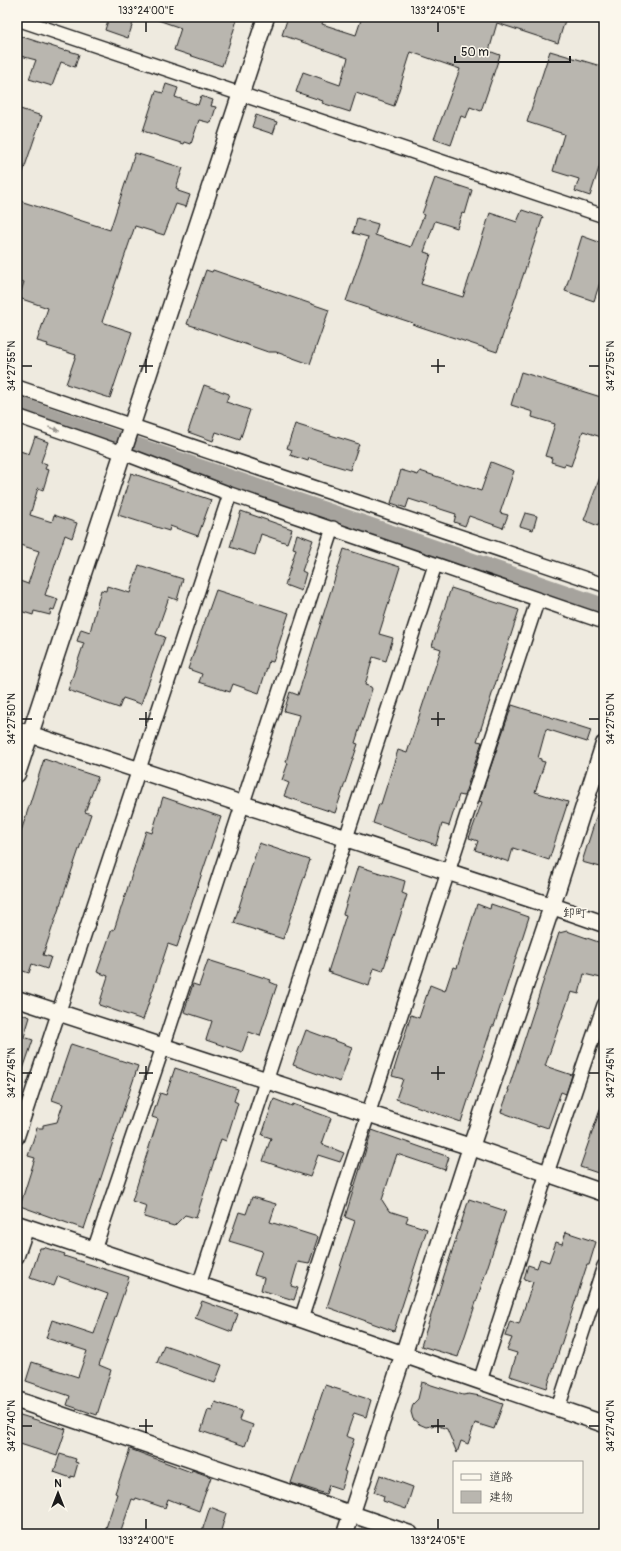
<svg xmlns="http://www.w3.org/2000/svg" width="621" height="1551" viewBox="0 0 621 1551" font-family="Pangolin,'Klee One',sans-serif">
	<rect width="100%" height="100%" fill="#eeeadf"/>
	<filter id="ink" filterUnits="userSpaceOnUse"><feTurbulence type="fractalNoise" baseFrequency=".025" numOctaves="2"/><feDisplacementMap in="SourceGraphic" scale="8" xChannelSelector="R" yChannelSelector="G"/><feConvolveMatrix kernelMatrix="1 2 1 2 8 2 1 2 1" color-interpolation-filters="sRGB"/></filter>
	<g filter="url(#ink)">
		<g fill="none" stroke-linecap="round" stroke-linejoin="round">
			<path stroke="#a6a39d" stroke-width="16" d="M17,404l587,202"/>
		</g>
		<path fill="#b9b6af" stroke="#1c1c1c" d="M109,17h26l-7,21 -23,-8z
			M155,17h73l9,3 -15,46 -48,-16 7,-22 -26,-9z
			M288,17h36l-2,7 34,11 6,-18h204l-8,26 -61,-20 -8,28 11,4 -19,56 -11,-4 -4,11 -5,-2 -10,29 -17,-6 26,-70 -49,-17 -17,54 -38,-13 -6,19 -28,-9 1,-2 -27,-9 7,-20 37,13 8,-27 -66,-23z
			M17,35l49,16v-1l13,4 -4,13 -14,-5 -9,24 -23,-7 7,-19 -19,-5z
			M550,51l54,16v85l-14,44 -15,-5 4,-12 -26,-8 11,-37 -37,-12z
			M166,84l12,4 -3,9 23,8 3,-9 12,4 -2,6 5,1 -5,16 -12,-3 -8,24 -6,-2 -1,2 -41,-13 13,-40 7,2z
			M17,108l25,8 -23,68 -2,-1z
			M256,115l21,7 -4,12 -21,-7z
			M135,153l48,15 -7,20 2,1v2l12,4 -4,12 -10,-3 -12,31 -29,-9 -33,96 30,10 -22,66 -44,-14 10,-29 -29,-9 1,-2 -11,-3 11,-33 -29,-10 5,-16 -7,-2v-80l93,30z
			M435,178l37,12 -7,24 -3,-1 -5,15 -22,-7 -11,31 7,2 -10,30 42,13 27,-84 27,9 5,-12 21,7 -46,135 -85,-28 1,-1 -67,-22 22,-64 -15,-4 4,-15 21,6 -3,11 36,12 13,-32 -2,-1z
			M582,236l22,8v26l-10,31 -29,-10z
			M206,270l6,2 1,-2 116,40 -19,54 -34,-12h-8l-81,-28z
			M521,372l83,26v40l-21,-7 -12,35 -6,-2 -1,2 -13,-4 1,-4 -7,-2 10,-32 -23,-7 1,-5 -22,-7z
			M204,385l25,9 -3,8 24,8 -10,30 -24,-8 -3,9 -25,-9z
			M295,424l64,20 -9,26 -41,-12 -1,3 -18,-6 2,-5 -5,-2z
			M35,437l13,5 -7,20 6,2 -2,5 4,1 -6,20 -5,-2 -8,27 22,7 2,-7 23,8 -5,15 -7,-3 -20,60 13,4 -4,11 -3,-1 -1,6 -16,-4 -1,4 -16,-5v-30l11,4 11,-33 -19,-6 -3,1v-96l12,4z
			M491,462l23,9 -14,42 8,2 -5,13 -34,-12 -4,10 -11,-4 2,-8 -47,-15 -3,9 -15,-5 10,-33 17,5 2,-4 61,20z
			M603,469l1,1v51l-4,-1 -2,6 -14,-6z
			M131,473l80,27 -13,36 -28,-10 -1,5 -51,-16z
			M241,511l51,18 -5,14 -26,-9 -6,21 -25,-8z
			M525,513l12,3 -4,14 -13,-4z
			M297,534l16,6 -11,31 4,2 -5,18 -16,-6 11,-36 -3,-1z
			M344,549l56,18 -21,67 14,4 -7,23 -13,-4 -8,28 6,2 1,2 -17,54 3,1 -23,69 -51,-17 5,-13 -7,-3 6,-17 -2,-1 13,-47 -15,-4 6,-19 8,3z
			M139,565l44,14 -6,21 -8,-3 -13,37 9,3 -24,67 -18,-6 -4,10 -51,-18 16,-47 -7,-2 4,-12 9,3 11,-42 5,1 1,-5 23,7z
			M451,588l68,22 -42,131 5,1 -18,54 -5,-1 -10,31 -7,-2 -6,21 -63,-22 6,-19h2l17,-54 9,3 34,-104 -9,-3z
			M216,590l73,23 -16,49 -4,-1 -10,32 -26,-9 -3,8 -31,-10 3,-8 -14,-5z
			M512,705l79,25 -4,12 -41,-13 -8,29 3,1v2l4,1 -10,30 33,10 -19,58 -36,-12 -4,14 -34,-12 3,-9 -9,-3 13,-36 -3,-1z
			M44,759l54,18 -13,35 6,2 -48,141 8,2 -4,12 -15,-5 -3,9 -12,-4v-125z
			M163,797l58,20 -44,130 -9,-3 -25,76 -44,-15 9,-29 -11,-4 15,-43 2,1 32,-99 6,2z
			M601,802h3v66l-22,-6z
			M259,843l51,17 -27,79 -49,-16z
			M358,866l47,15 -3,12 5,2 -24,76 -9,-3 -5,18 -41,-14 18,-57 -3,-1z
			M477,904l13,5 1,-5 38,13 -35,109h-2l-31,96 -65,-23 7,-20 -11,-3 19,-61 8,3 11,-33 15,6 8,-24 4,1z
			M567,931l37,13v23l-3,11 -17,-4 -5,20 -8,-2 -26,74 27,9 -6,19 -5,-2 -13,36 -9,-3v1l-38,-14 8,-22h-1l51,-157z
			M208,960l63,20 -1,2 7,3 -17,51 -11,-4 -7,20 -36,-12 6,-19 -28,-9 9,-28 6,2z
			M17,1012l13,5 -6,20 9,3 -14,41h-2z
			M306,1030l46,17 -12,35 -47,-17z
			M71,1044l67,22 -54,163 -64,-23 15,-48 -7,-2 9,-28h6v-3l14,-3 6,-18 -11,-4z
			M175,1068l63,21 -4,12 4,2 -12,38 -5,-2 -25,79 -11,-3 -11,11 -30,-9 3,-11 -15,-5 26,-82 -6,-2 8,-24 6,2z
			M274,1099l18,7 1,-2 38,14 -9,26 22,9 -4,9 -22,-7 -8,22 -47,-16 8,-23 -9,-3z
			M602,1104h2v71l-24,-8z
			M372,1130l77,27 -4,13 -48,-16 -15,46 7,11 19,6 -2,5 21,7 -33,102 -67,-24 28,-86 -10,-4z
			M252,1197l24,7 -6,18 48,15 -9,27 -11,-2 -7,24 7,2 -4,12 -33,-10 3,-12 -10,-3 8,-24 -33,-10 10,-29 7,2z
			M469,1199l37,12 -48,146 -37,-11z
			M566,1232l30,10 -7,23h-2l-40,123 -37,-12 7,-23 -10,-3 5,-12 -7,-2 5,-15 9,3 14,-42 -9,-3 4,-14 9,3 3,-9 9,3 7,-20 6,2z
			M43,1247l22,7 -1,2 65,21 -30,88 12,5 -14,45 -30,-10 3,-9 -44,-15 6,-19 46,15 9,-26 -41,-13 6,-18 42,14 14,-40 -50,-18 -4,10 -24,-8 10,-30h3z
			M202,1301l36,13 -6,18 -37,-14z
			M164,1345l58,20 -7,18 -58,-20z
			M422,1382l41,13 6,-1 11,2 23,8 -9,25 -19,-6 -7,21 -7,-3 -4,12 -10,-24 -11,-4 -10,2 -7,-3 -6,-5 -2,-7 2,-8 5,-5z
			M325,1385l46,15 -5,17 -12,-4 -8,23 8,3 -10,32 2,1 -5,17 -12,-4 -3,9 -35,-11 10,-29h1z
			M215,1402l27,9 -3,9 14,5 -8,21 -44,-15 7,-21 4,1z
			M17,1414l49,15 -9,27 -40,-13z
			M130,1449l61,23 1,-2 19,7 -12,34 -31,-12 -3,9 -29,-10 -1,2 -3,-1 -12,35h-16l13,-40 -2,-1z
			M60,1454l16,5 -1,3 3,1 -4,14 -3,-1v2l-17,-6z
			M380,1475l33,12 -7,22 -23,-8 1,-5 -10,-4z
			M210,1507l16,6 -6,21h-9l-9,-3z"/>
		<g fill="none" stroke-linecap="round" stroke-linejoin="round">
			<g stroke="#1c1c1c" stroke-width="16">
				<path id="minor" d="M17,19l587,197
					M17,387l587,198
					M17,416l106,37 107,41 374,128
					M17,1138l213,-644
					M94,1250l69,-203 170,-519
					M17,1257l10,-29
					M199,1285l147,-447 89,-273
					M301,1319c79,-240 157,-481 237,-720
					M480,1381l67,-208 57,-168
					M558,1408l46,-142"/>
			</g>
			<g stroke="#1c1c1c" stroke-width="19">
				<path id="tertiary" d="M17,730l535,176 52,18
					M17,774l249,-757
					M17,999l454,148 133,46
					M17,1224l284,95 303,105
					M17,1400l393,134
					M345,1534l126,-387 81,-241 52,-162"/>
			</g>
			<use href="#minor" stroke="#fbf7ec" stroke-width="13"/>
			<use href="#tertiary" stroke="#fbf7ec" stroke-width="16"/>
		</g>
		<defs><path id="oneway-solid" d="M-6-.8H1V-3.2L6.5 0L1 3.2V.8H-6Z"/></defs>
		<use fill="#97948e" href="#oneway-solid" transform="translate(54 429) rotate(19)"/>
	</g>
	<path fill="none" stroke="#1c1c1c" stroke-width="1.5" d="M146,22v10M438,22v10M146,359v14M438,359v14M22,366h10M139,366h14M431,366h14M589,366h10M146,712v14M438,712v14M22,719h10M139,719h14M431,719h14M589,719h10M146,1066v14M438,1066v14M22,1073h10M139,1073h14M431,1073h14M589,1073h10M146,1419v14M438,1419v14M22,1426h10M139,1426h14M431,1426h14M589,1426h10M146,1519v10M438,1519v10"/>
	<g text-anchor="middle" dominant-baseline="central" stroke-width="3.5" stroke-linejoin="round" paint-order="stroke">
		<g font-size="12" fill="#1c1c1c" stroke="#fbf7ec">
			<text x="575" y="913">卸町</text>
		</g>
	</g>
	<rect width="621" height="1551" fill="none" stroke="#fbf7ec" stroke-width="44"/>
	<rect x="453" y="1461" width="130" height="52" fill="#fbf7ec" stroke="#a29f99"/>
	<rect x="461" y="1474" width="20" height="6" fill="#fbf7ec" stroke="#a29f99"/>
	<text x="489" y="1481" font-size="12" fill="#1c1c1c">道路</text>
	<rect x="461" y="1491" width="20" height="12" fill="#b9b6af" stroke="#a29f99"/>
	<text x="489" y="1501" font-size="12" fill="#1c1c1c">建物</text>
	<g transform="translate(58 1493)" stroke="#fbf7ec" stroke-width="3" paint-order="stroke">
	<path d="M0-3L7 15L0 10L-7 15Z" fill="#1c1c1c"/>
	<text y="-6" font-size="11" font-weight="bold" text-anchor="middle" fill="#1c1c1c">N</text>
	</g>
	<path d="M455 56v6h115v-6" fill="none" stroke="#1c1c1c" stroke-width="2"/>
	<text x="461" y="56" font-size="12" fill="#1c1c1c" stroke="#fbf7ec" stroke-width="3" paint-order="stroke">50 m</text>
	<rect x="22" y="22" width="577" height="1507" fill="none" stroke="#1c1c1c" stroke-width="1.5"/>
	<g font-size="10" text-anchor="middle" fill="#1c1c1c">
		<text x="146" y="14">133°24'00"E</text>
		<text x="438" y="14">133°24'05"E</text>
		<text transform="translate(11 366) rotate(-90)" y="4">34°27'55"N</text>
		<text transform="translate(610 366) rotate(-90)" y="4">34°27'55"N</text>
		<text transform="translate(11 719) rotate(-90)" y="4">34°27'50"N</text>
		<text transform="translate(610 719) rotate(-90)" y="4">34°27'50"N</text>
		<text transform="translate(11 1073) rotate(-90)" y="4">34°27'45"N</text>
		<text transform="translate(610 1073) rotate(-90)" y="4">34°27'45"N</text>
		<text transform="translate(11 1426) rotate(-90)" y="4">34°27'40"N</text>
		<text transform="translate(610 1426) rotate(-90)" y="4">34°27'40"N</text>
		<text x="146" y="1544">133°24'00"E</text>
		<text x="438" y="1544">133°24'05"E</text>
	</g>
</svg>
